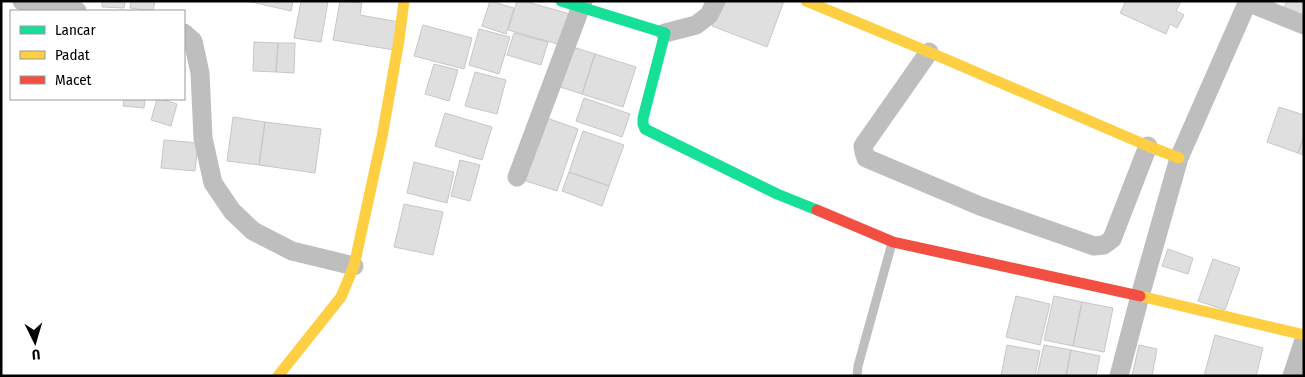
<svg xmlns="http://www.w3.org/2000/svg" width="1305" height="377" viewBox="0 0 1305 377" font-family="'Fira Sans Condensed',sans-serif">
	<rect width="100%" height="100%" fill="#fff"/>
	<path fill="#dfdfdf" stroke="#c7c7c7" d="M102,1h23l-1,7 -22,-1z
		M131,1h24l-2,10 -23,-3z
		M247,1h46l-2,10z
		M301,1h27l-7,41 -27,-4z
		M340,1l22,2 -2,12 39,7 -5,28 -61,-10z
		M490,1l24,7 -8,26 -24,-8z
		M517,1h7l46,13 -9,31 -53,-15z
		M722,1h62l-17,46 -55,-21z
		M1126,1h55l-5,10 8,4 -7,13 -7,-4 -4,10 -46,-21z
		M1287,1h17v14l-20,-8z
		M423,25l49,13 -8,31 -50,-13z
		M479,29l31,8 -11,37 -30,-9z
		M514,33l34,9 -7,23 -34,-10z
		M254,42l24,1 -2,29 -23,-1z
		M278,43h17l-1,30 -18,-1z
		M570,46l25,8 -13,40 -25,-8z
		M595,54l41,13 -13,40 -41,-13z
		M434,64l24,6 -9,31 -24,-7z
		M475,72l31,8 -9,34 -32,-8z
		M584,98l46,16 -8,23 -46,-16z
		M124,99h21l-1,9 -21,-2z
		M157,99h5l15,5 -6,22 -20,-6z
		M1279,107l25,8v21l-6,17 -31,-11z
		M445,113l47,14 -10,33 -47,-14z
		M233,117l32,5 -6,43 -32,-4z
		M544,117l34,12 -21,62 -34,-11z
		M265,122l56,7 -6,44 -56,-8z
		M583,131l41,14 -15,41 -40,-14z
		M1304,136v19l-6,-2z
		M164,140l34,3 -3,28 -34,-3z
		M460,160l20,5 -10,36 -19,-5z
		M414,162l40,10 -7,31 -40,-10z
		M569,172l40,14 -7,20 -40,-15z
		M404,204l39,8 -10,43 -39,-8z
		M1168,249l25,9 -5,16 -26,-8z
		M1213,259l27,9 -15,42 -27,-9z
		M1016,296l34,8 -10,41 -34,-8z
		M1054,296l28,6 -9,44 -29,-6z
		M1082,302l31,6 -9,44 -31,-6z
		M1215,335l48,13 -7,28h-52z
		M1007,345l33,6 -5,25h-34z
		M1044,345l27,5 -5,26h-29z
		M1139,345l18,4 -5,27h-20z
		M1071,350l29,6 -4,20h-30z"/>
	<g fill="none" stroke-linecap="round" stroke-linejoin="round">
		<path stroke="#bebebe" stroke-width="9" d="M857,376l1,-10 34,-123"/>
		<path stroke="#bebebe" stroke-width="19" d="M22,1l55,10
			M1247,2l57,23
			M184,33l9,8 7,32 3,65 10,45 19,28 21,20 39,20 62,15
			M665,33l31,-8 13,-10 7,-14
			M929,52l-66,94 1,6 2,6 114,48 114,40 10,-1 8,-6 36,-93
			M517,177l66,-176
			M1119,376l21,-80 39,-138 69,-157
			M1292,376l12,-36"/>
		<path stroke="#16e098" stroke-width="11" d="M561,1l104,32 -22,85v6l2,5 132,65 40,16"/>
		<path stroke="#ffcf43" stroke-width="11" d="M806,1l123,51 219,94 31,12
			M1140,296l164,39
			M278,376l63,-79 13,-31 28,-129 17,-97 5,-39"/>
		<path stroke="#f24e42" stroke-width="11" d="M817,210l76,32 247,54"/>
	</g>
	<rect width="1305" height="377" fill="none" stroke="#000000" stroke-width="5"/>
	<rect x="10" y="10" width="175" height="90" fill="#ffffff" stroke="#999999"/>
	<rect x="20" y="26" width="25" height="8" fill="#16e098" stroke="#999999"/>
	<text x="55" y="35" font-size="15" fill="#000000">Lancar</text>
	<rect x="20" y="51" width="25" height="8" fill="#ffcf43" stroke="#999999"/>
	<text x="55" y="60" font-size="15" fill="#000000">Padat</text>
	<rect x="20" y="76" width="25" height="8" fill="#f24e42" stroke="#999999"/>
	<text x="55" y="85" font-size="15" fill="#000000">Macet</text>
	<g transform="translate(35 342) rotate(175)" stroke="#ffffff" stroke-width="4" paint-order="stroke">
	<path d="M0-4L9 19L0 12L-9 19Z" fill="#000000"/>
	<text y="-8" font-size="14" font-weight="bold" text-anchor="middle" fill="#000000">U</text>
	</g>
</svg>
